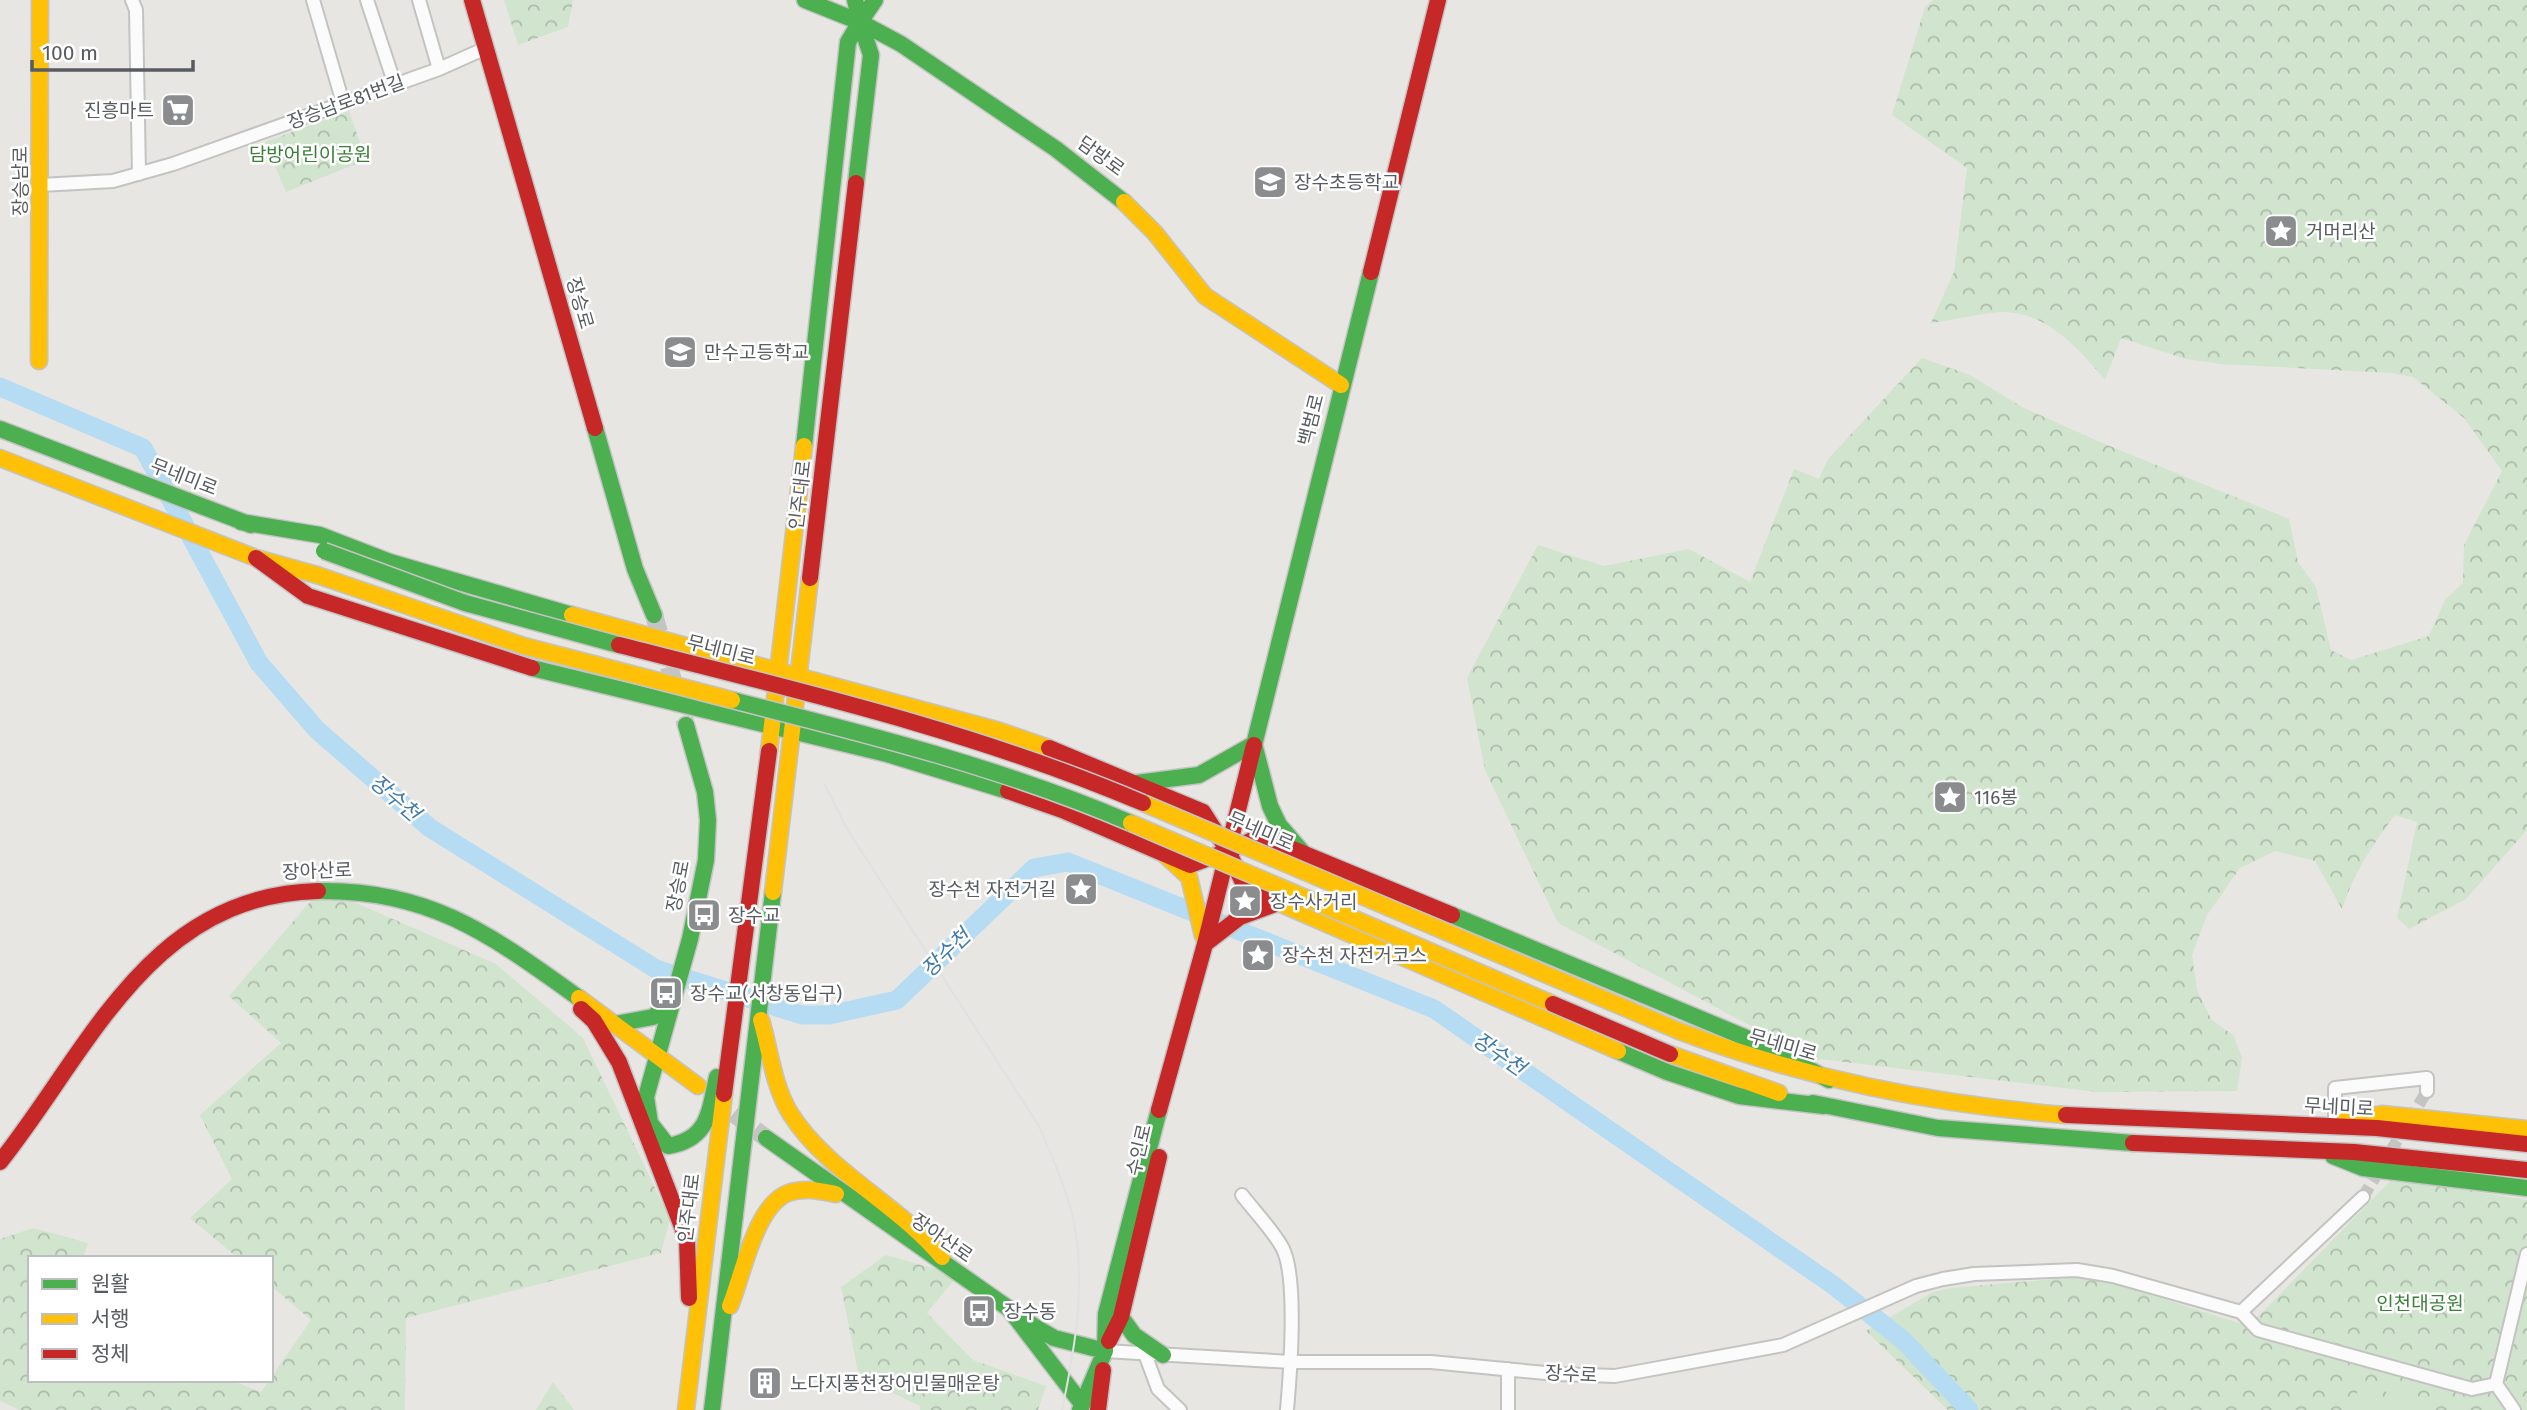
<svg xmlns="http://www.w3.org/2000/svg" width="2527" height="1410" viewBox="0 0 2527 1410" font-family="'Fira Sans','Noto Sans KR',sans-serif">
	<defs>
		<pattern id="forest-crowns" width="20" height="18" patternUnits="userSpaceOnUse" patternTransform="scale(1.75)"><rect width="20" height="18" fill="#d1e4cd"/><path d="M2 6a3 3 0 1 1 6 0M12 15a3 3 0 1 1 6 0" fill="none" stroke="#acbcaa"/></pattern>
	</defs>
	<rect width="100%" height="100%" fill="#e8e6e2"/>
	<path fill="url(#forest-crowns)" d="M504,0h69l-5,27 -50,18z
		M1933,0h594v830l-61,69 -57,30 -12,-11 20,-96 -22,-7c-23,30 -41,58 -53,94l-27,-48 -40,-10 -35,17 -33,47 -15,40 5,35 14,29 23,17 8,22 -5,33 -140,1 -286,-34 -253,-135 -73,-153 -18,-92 71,-133 66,21 85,-17 61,33 44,-113 25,10 9,-20 94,-101 48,17 52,32 78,35 189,77 9,43 18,25 15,63 20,10 78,-24 16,-36 18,-17 1,-38 38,-74 -38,-53 -51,-41 -22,-4 -170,-9 -35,-5 -65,-21 -16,42c-26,-31 -60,-70 -105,-68 -23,2 -46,8 -69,11l23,-51 13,-104 -75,-53 33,-108z
		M349,111l17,49 -80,32 -21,-50z
		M322,888l174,76 87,74 87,181 -9,34 -255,65 -1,92h-385l-20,-9v-162l33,-11 55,15 -5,15h-53v122h200l31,12 50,-72 -40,-34v-28h-33l-48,-40 42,-39 -32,-64 81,-72 -52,-47z
		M2393,1178l134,22v210h-579l-82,-79 67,-39 18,-4 139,-12 159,50z
		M886,1255l72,20 -31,38 46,47 73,26 -8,24h-118v-4l-61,-29 -18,-90z
		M553,1382l21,28h-38z"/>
	<path fill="#d1e4cd" d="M2418,1388v22h-31l-1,-21z
		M2357,1389h24l1,21h-24z"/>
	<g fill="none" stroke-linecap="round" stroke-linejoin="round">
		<path stroke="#b6dcf3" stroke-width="19" d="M0,387l143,61 116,215 58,67 113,98 226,141 146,46h27l68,-15 137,-132 34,-6 366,147 399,276 70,55 66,70"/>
		<path stroke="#c4c4c2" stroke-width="12" stroke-dasharray="12 6" stroke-linecap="butt" d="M2363,1197l64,-106"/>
		<path stroke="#c4c4c2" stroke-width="18" stroke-dasharray="18 9" stroke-linecap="butt" d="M654,615l32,110
			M712,1097l54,41"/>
		<g stroke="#c3c3c2" stroke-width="16">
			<path id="street" d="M132,0l4,10 3,164
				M313,0l30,103
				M367,0l28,85
				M419,0l20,69
				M41,185l72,-4 60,-17 266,-95 47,-21
				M2335,1123v-35l92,-10v13
				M1242,1195c13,17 30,34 40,52 16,28 8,129 5,163
				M2241,1312l17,18 214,59 24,-5
				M1105,1351l186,11h140l125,12 59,2 168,-31 133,-59 27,-7 31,-5 103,-4 36,6 128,36 122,-115
				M1145,1354l13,35 22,21
				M1508,1369v41
				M2514,1410l-18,-26 31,-130"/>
		</g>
		<g stroke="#c4c4c4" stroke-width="19">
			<path id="fast" d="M805,0l55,22 41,22 155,105 68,53
				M856,183l15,-128 -11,-33 15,-22
				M595,428l40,141 19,46
				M0,429l251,96
				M804,446l44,-404 12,-20 -5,-22
				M241,522l79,13 70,27 182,53
				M532,668l355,86 121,37
				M686,725l19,67 3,28 -2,40 -16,79 -44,158 4,26 18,23c41,-7 41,-34 49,-69
				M1254,745l117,-473
				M1137,783l62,-8 55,-31 16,62 9,19 25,29
				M318,891c113,-2 174,45 261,107
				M1452,915l316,132 61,33
				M615,1024l38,-7 21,-17
				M1618,1051l49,21 72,24 85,10
				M1813,1103l125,25 195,15
				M766,1138l269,189 19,11 51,13
				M2333,1156l30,12 164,20
				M1010,1310l72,94
				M1121,1317l13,18 29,20
				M712,1410l61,-518
				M1080,1410l25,-59 1,-37 53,-204"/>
		</g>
		<g stroke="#c4c4c4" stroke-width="19">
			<path id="slow" d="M1124,202l31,31 50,63 136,89
				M39,361l1,-361
				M0,458l256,100 61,17
				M572,615l428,116 49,17
				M769,751l35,-305
				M1163,853l26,24 14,59
				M773,892l37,-314
				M1272,900l346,151
				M579,998l119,88
				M761,1020c9,30 12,65 29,93 37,59 107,90 152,144
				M1679,1031c129,48 250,73 387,84
				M1670,1054l109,39
				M2344,1121l38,-7 145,15
				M730,1306c13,-31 25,-100 58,-113 16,-6 32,-2 48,1
				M686,1410l38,-316"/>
		</g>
		<g stroke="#c4c4c4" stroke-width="19">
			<path id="jam" d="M472,0l123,428
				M1371,272l67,-272
				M256,558l52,38 224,72
				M810,578l46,-395
				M1049,748l154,64 25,39 33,-15 191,79
				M1008,791l54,19 128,55 38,-14 18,38 26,11
				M1205,944l35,-27 38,-14
				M581,1009l13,12 25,41 68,178 2,58
				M724,1094l45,-343
				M1159,1110l46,-166 49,-199
				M2066,1115l311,13 150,16
				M2133,1143l221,9 173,18
				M0,1162c90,-113 149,-267 318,-271
				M1109,1341l12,-24 38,-160
				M1098,1410l5,-40"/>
		</g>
		<use href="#street" stroke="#fcfbfb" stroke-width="12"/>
		<use href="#fast" stroke="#4caf50" stroke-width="16"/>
		<use href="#slow" stroke="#ffc107" stroke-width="16"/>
		<use href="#jam" stroke="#c62828" stroke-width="16"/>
		<path stroke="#e0e1e0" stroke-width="2" d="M825,785l22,44 192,297c13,31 28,63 35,97 12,63 1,125 -12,187"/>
		<g stroke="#c4c4c4" stroke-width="19" stroke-linecap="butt">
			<path id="fast-bridge" d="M324,551l141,52 154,42
				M732,700c134,34 271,68 399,123"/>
		</g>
		<g stroke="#c4c4c4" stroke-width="19" stroke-linecap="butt">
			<path id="slow-bridge" d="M317,575l207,71 208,54
				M1143,803l536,228
				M1131,823l422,181"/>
		</g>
		<g stroke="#c4c4c4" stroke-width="19" stroke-linecap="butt">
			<path id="jam-bridge" d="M619,645c177,45 355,86 524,158
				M1553,1004l117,50"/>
		</g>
		<use href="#fast-bridge" stroke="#4caf50" stroke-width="16"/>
		<use href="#slow-bridge" stroke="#ffc107" stroke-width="16"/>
		<use href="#jam-bridge" stroke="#c62828" stroke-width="16"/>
	</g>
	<defs>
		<g id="supermarket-square" transform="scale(1.75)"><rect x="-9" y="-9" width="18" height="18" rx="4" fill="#8a8c8e" stroke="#fff"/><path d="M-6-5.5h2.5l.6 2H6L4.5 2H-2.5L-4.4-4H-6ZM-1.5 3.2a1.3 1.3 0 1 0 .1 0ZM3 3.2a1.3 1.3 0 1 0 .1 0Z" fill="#fff"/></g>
		<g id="school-square" transform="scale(1.75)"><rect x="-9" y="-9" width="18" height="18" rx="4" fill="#8a8c8e" stroke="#fff"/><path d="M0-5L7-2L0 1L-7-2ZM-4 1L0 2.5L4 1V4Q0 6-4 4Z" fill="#fff"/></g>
		<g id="sight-square" transform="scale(1.75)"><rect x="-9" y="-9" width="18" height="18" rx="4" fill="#8a8c8e" stroke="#fff"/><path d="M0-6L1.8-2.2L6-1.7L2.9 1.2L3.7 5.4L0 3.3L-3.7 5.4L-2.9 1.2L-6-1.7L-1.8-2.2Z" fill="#fff"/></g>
		<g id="bus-square" transform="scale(1.75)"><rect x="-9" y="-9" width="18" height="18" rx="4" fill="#8a8c8e" stroke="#fff"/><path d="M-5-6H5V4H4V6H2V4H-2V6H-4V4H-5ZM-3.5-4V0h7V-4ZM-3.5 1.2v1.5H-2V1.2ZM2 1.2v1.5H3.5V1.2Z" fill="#fff"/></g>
		<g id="building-square" transform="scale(1.75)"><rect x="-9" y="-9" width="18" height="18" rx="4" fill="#8a8c8e" stroke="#fff"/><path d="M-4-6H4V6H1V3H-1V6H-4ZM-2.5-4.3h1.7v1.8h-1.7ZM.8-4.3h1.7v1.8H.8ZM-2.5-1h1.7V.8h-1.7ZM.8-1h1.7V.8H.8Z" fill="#fff"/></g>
	</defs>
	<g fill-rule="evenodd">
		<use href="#supermarket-square" x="178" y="110"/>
		<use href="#school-square" x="1270" y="182"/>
		<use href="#sight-square" x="2281" y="231"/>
		<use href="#school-square" x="680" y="352"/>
		<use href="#sight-square" x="1950" y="797"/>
		<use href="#sight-square" x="1081" y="889"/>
		<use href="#sight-square" x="1245" y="901"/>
		<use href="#bus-square" x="704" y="915"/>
		<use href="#sight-square" x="1258" y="955"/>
		<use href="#bus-square" x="666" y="993"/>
		<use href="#bus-square" x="979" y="1311"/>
		<use href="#building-square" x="765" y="1383"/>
	</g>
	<g text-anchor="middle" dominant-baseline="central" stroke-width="5" stroke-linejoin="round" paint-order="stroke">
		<g font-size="19" fill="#585c60" stroke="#fff">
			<text transform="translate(346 102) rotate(-20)">장승남로81번길</text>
			<text transform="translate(1101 156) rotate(36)">담방로</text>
			<text transform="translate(20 181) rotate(-90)">장승남로</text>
			<text transform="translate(580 303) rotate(74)">장승로</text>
			<text transform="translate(1311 420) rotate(-76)">백범로</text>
			<text transform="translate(184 477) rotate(21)">무네미로</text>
			<text transform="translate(800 495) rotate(-83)">인주대로</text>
			<text transform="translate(721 650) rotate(14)">무네미로</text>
			<text transform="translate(1261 831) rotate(23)">무네미로</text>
			<text transform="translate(317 871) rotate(-2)">장아산로</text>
			<text transform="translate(678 886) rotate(-79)">장승로</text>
			<text transform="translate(1783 1045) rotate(16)">무네미로</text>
			<text transform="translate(2339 1107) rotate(3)">무네미로</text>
			<text transform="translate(1139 1150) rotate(-77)">수인로</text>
			<text transform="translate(689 1208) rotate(-83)">인주대로</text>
			<text transform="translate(942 1238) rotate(35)">장아산로</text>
			<text transform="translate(1571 1374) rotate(3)">장수로</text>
		</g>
		<g font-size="19" fill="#585c60" stroke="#fff" text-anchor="start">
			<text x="154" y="110" text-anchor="end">진흥마트</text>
			<text x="1294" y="182">장수초등학교</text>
			<text x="2306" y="231">거머리산</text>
			<text x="704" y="352">만수고등학교</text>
			<text x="1974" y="797">116봉</text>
			<text x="1056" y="889" text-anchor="end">장수천 자전거길</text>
			<text x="1270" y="901">장수사거리</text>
			<text x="728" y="915">장수교</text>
			<text x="1282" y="955">장수천 자전거코스</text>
			<text x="690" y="993">장수교(서창동입구)</text>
			<text x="1004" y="1311">장수동</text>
			<text x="790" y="1383">노다지풍천장어민물매운탕</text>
		</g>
		<g font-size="19" fill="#397f38" stroke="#fff">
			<text x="310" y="154">담방어린이공원</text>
			<text x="2420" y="1303">인천대공원</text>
		</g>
		<g font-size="21" font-style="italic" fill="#407aaa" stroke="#fff">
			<text transform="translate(395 798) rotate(41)">장수천</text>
			<text transform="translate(946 953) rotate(-44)">장수천</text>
			<text transform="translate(1499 1054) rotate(35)">장수천</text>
		</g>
	</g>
	<rect x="28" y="1256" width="245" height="126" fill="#ffffff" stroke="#bcbebf" stroke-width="2"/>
	<rect x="42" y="1279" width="35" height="10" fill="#4caf50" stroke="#bcbebf" stroke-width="2"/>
	<text x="91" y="1291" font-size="21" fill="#585c60">원활</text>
	<rect x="42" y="1314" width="35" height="10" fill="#ffc107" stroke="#bcbebf" stroke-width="2"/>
	<text x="91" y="1326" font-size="21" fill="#585c60">서행</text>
	<rect x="42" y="1349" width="35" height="10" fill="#c62828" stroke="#bcbebf" stroke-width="2"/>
	<text x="91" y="1361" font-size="21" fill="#585c60">정체</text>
	<path d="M32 60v10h161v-10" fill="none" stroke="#585c60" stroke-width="3.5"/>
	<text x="42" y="60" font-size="21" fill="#585c60" stroke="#ffffff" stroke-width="5" paint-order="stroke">100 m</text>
</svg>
